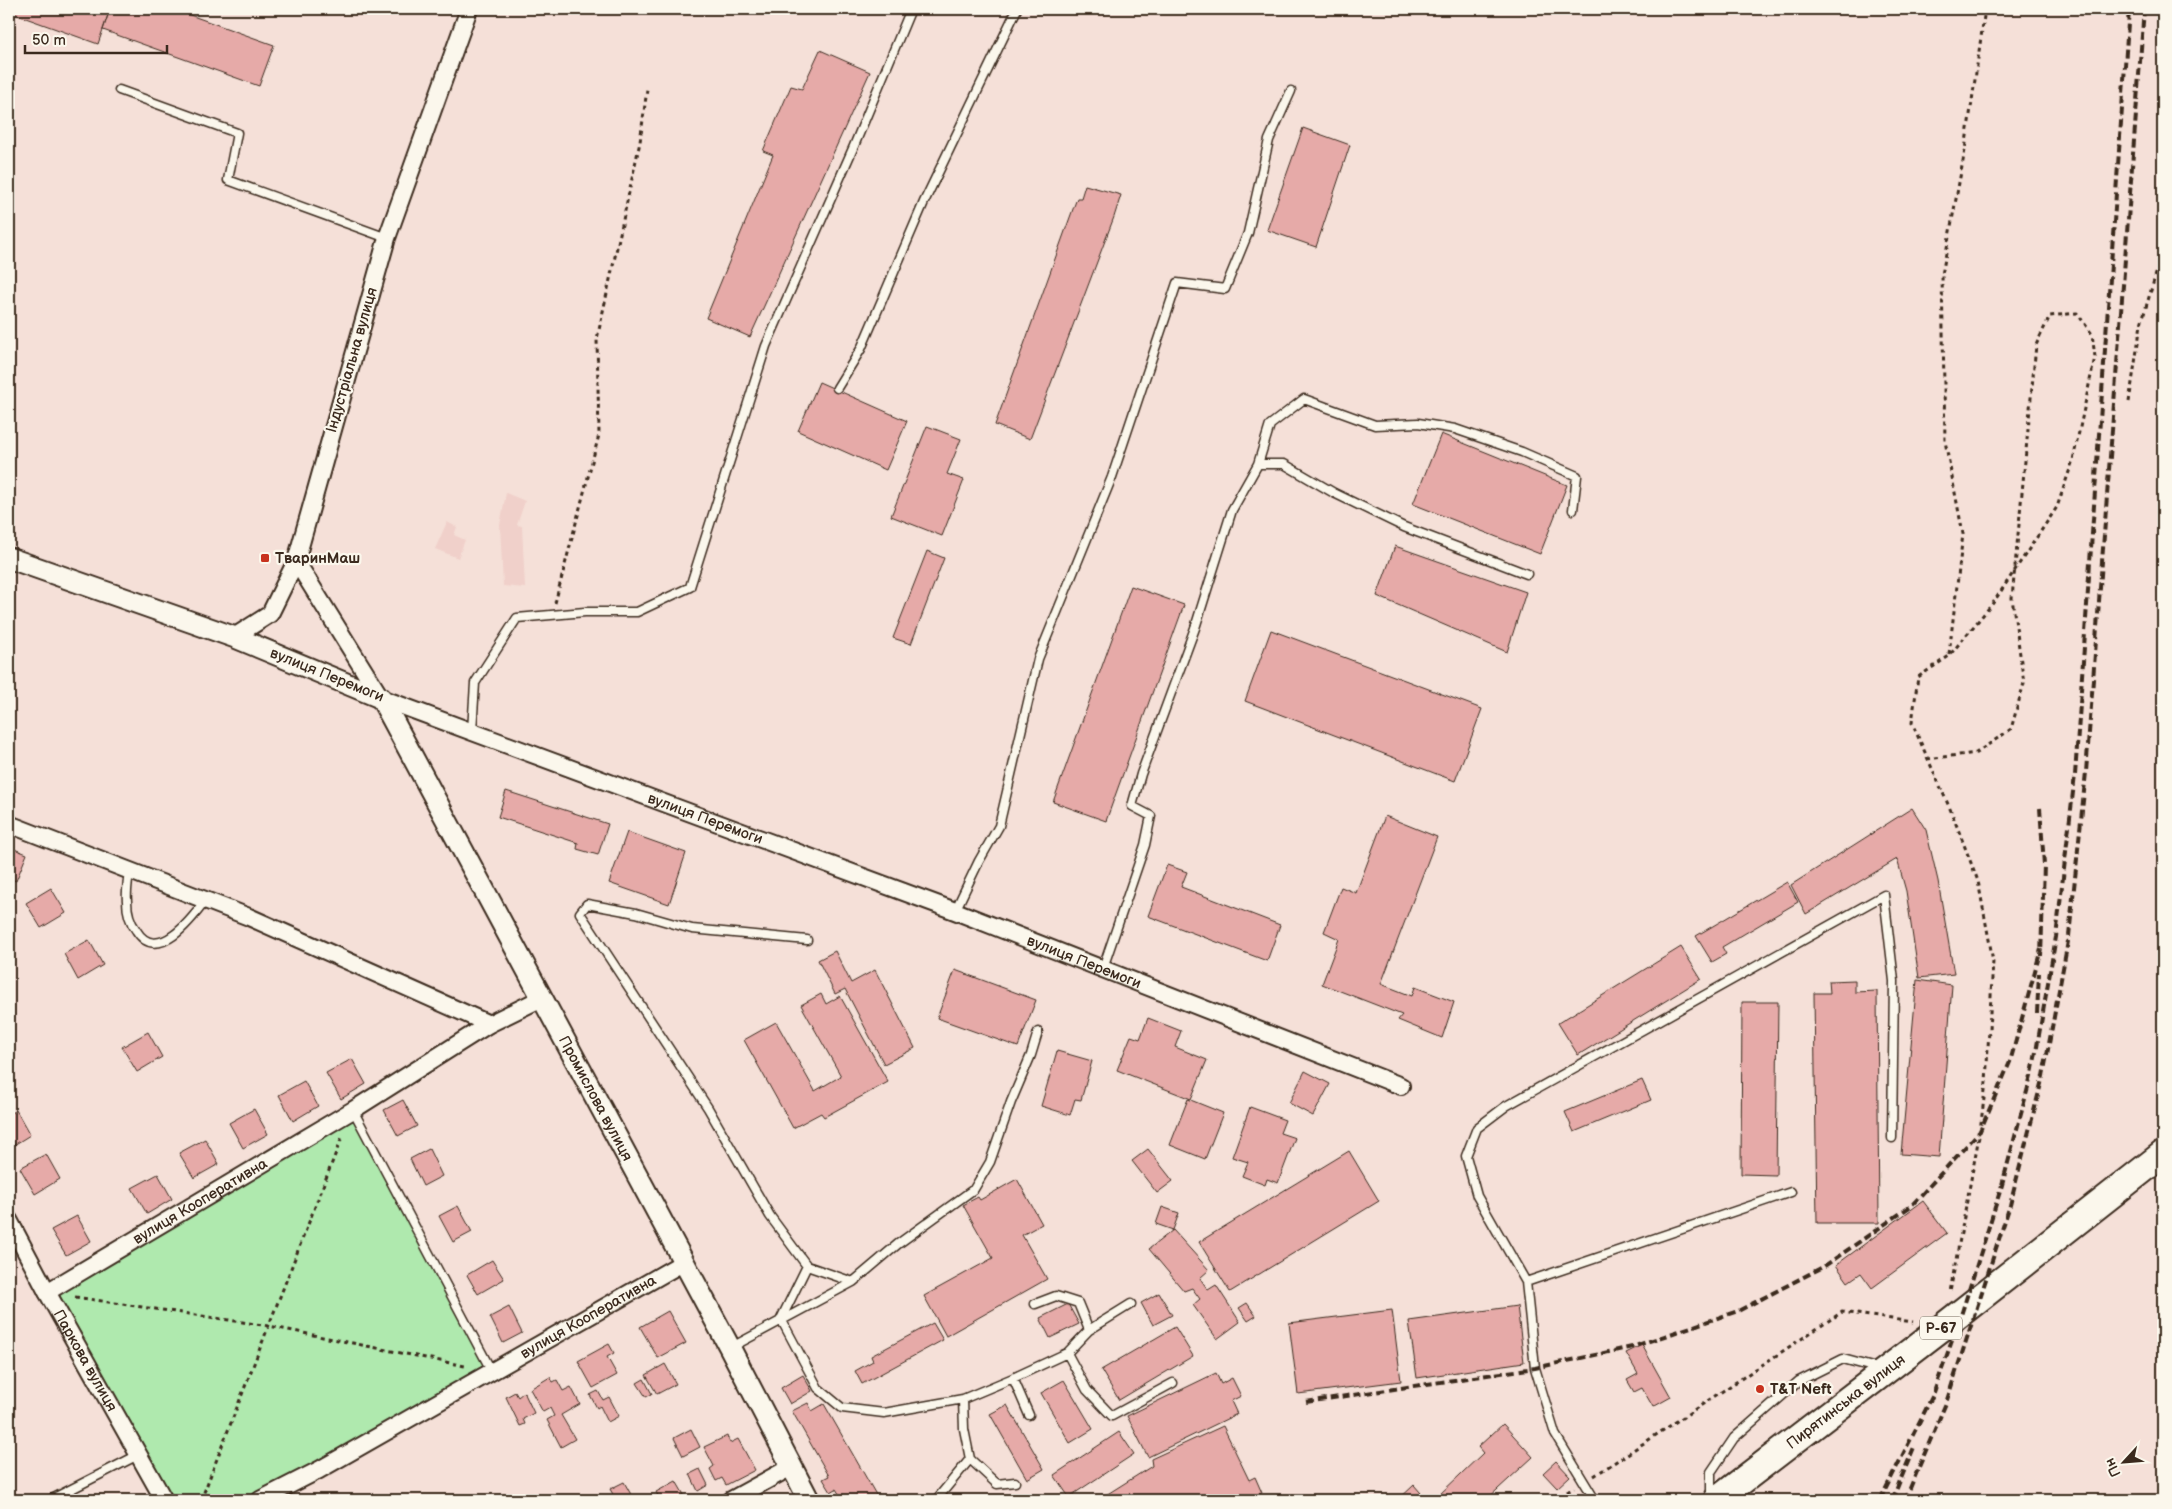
<svg xmlns="http://www.w3.org/2000/svg" width="2172" height="1509" viewBox="0 0 2172 1509" font-family="'Balsamiq Sans',sans-serif">
	<rect width="100%" height="100%" fill="#f5e0d8"/>
	<filter id="ink" filterUnits="userSpaceOnUse"><feTurbulence type="fractalNoise" baseFrequency=".02" numOctaves="2"/><feDisplacementMap in="SourceGraphic" scale="10" xChannelSelector="R" yChannelSelector="G"/><feConvolveMatrix kernelMatrix="1 2 1 2 8 2 1 2 1" color-interpolation-filters="sRGB"/></filter>
	<g filter="url(#ink)">
		<path fill="#f0d0ca" d="M506,493l19,8 -8,24 5,1 3,62 -22,-2 -3,-61z
			M447,522l10,5 -3,8 11,5 -7,18 -23,-9z"/>
		<path fill="#afe9ae" stroke="#758a66" d="M353,1110l139,262 -232,128h-96l-117,-208z"/>
		<path fill="#e6aaa8" stroke="#3b2a1e" d="M9,9h101l-12,35 -89,-32z
			M110,9h63l101,36 -15,41 -156,-56z
			M820,50l50,22 -120,265 -44,-19 67,-163 -10,-4 28,-65 11,3z
			M1303,128l47,17 -34,102 -49,-17z
			M1085,185l36,10 -7,22 -84,222 -35,-14 82,-227h4z
			M819,382l88,39 -21,49 -88,-39z
			M927,426l34,13 -14,35 17,6 -22,56 -51,-20z
			M1441,434l126,51 -27,69 -127,-50z
			M1395,546l131,46 -19,60 -130,-56z
			M927,551l17,7 -33,86 -18,-6z
			M1131,586l53,19 -78,216 -53,-19z
			M1271,630l211,79 -27,72 -210,-80z
			M506,791l102,33 -10,31 -21,-6 1,-6 -80,-26z
			M1912,808l14,22 12,51 16,93 -35,4 -13,-87 -9,-32 -91,55 -15,-29z
			M1385,816l52,21 -56,147 31,12 3,-9 39,15 -12,36 -44,-18 4,-5 -80,-31 17,-45 -15,-7 17,-45 15,6z
			M627,832l59,21 -17,51 -60,-21z
			M9,847l18,7 -11,27 -7,-3z
			M1167,865l20,7 -6,15 99,38 -13,36 -119,-45z
			M1787,882l11,20 -76,45 4,7 -14,8 -16,-26z
			M51,888l15,25 -25,15 -15,-25z
			M89,940l14,25 -25,15 -14,-26z
			M1681,947l20,32 -123,76 -20,-32z
			M835,951l16,32 24,-13 40,78 -31,16 -39,-75 -10,5 -17,-34z
			M955,970l81,30 -18,47 -81,-29z
			M1855,980v12l22,-1 2,232h-62l-3,-230h16l-1,-12z
			M1917,980l35,5 -13,172 -38,-3z
			M821,994l5,10 14,-8 48,86 -64,35 -3,-4 -28,15 -49,-88 32,-18 39,69 26,-15 -40,-71z
			M1742,1002h36l-2,173 -35,-1z
			M1148,1018l33,13 -6,16 32,13 -16,39 -74,-29 14,-34 9,3z
			M148,1032l14,25 -25,15 -15,-25z
			M1057,1051l35,10 -11,39 -6,-1 -5,16 -29,-9z
			M352,1059l14,25 -25,15 -15,-26z
			M1305,1071l25,13 -17,32 -24,-13z
			M1642,1080l9,20 -77,32 -9,-20z
			M304,1081l14,25 -25,15 -14,-26z
			M1188,1099l35,14 -18,46 -35,-14z
			M403,1100l14,26 -19,10 -14,-26z
			M1250,1107l35,13 -5,13 15,5 -17,45 -11,-4 -2,6 -23,-9 6,-14 -16,-5z
			M254,1109l14,25 -25,14 -14,-25z
			M16,1110l14,25 -21,13v-34z
			M205,1139l14,25 -25,14 -15,-25z
			M429,1149l13,27 -19,10 -13,-27z
			M1148,1149l25,32 -16,12 -25,-32z
			M1349,1151l30,50 -149,91 -31,-50z
			M46,1154l14,25 -25,15 -15,-26z
			M158,1174l14,25 -25,15 -15,-26z
			M1017,1179l25,45 -20,11 25,44 -101,57 -22,-40 69,-38 -30,-53 15,-8 2,3z
			M1923,1201l24,32 -75,55 -11,-15 -13,9 -12,-17z
			M458,1206l14,26 -19,10 -14,-26z
			M1162,1207l17,6 -6,17 -17,-6z
			M77,1216l14,25 -25,14 -15,-25z
			M1173,1230l36,40 -9,8 8,12 8,-5 24,37 -23,17 -24,-34 7,-6 -8,-11 -8,3 -35,-42z
			M492,1260l12,19 -26,15 -11,-19z
			M1159,1293l13,22 -19,10 -12,-22z
			M1247,1303l9,13 -8,5 -9,-13z
			M1068,1304l11,20 -29,14 -10,-20z
			M1517,1306l7,56 -107,16 -8,-57z
			M509,1307l13,26 -19,10 -13,-26z
			M1392,1310l9,71 -103,13 -9,-71z
			M668,1311l18,32 -28,15 -18,-31z
			M933,1323l10,17 -81,44 -7,-13 18,-10 -2,-5z
			M1175,1327l18,29 -74,44 -18,-30z
			M609,1344l5,9 -7,4 10,18 -24,13 -15,-27z
			M1642,1345l29,52 -18,10 -11,-19 -8,4 -7,-12 11,-6 -12,-21z
			M665,1364l11,20 -19,10 -11,-19z
			M1216,1373l5,11 11,-6 9,18 -10,5 6,13 -89,43 -21,-41z
			M803,1375l9,16 -22,13 -9,-16z
			M550,1377l3,5 4,-2 6,11 8,-4 9,17 -19,11 14,24 -14,8 -14,-27 7,-4 -4,-8 -7,4 -13,-23z
			M644,1379l8,15 -6,3 -9,-14z
			M1064,1380l29,49 -23,14 -29,-50z
			M598,1391l5,9 6,-3 10,19 -11,6 -8,-16 -3,2 -7,-13z
			M515,1392l3,5 6,-5 10,21 -11,6 2,5 -5,2 -14,-29z
			M808,1403l4,8 12,-7 55,96h-36l-7,-11 -5,3 -8,-13 6,-3 -37,-65z
			M1007,1405l37,64 -17,10 -37,-65z
			M1503,1424l30,33 -47,43h-42l-5,-5 44,-42 -5,-6z
			M1223,1426l26,54 6,-3 7,16 -4,2 3,5h-163l54,-34 -1,-7z
			M691,1429l9,18 -17,9 -9,-18z
			M1119,1432l15,22 -65,43 -15,-22z
			M727,1436l3,7 8,-4 17,31 -29,15 -4,-7 -6,3 -6,-12 4,-3 -10,-19z
			M1556,1461l14,15 -13,12 -14,-15z
			M700,1469l8,16 -10,6 -8,-17z
			M676,1481l11,19h-38l9,-4 -2,-4z
			M624,1482l10,18h-18l-6,-11z
			M1414,1485l13,15h-29z
			M2027,1494l7,6h-13z"/>
		<g fill="none" stroke-linecap="round" stroke-linejoin="round">
			<g stroke="#3b2a1e" stroke-width="11">
				<path id="service" d="M119,90l118,43 -9,47 159,58
					M837,388l24,-39 63,-147 93,-193
					M1258,464h26l50,29 70,34 123,47
					M472,731l3,-48 42,-65 68,-6h52l53,-25 76,-241 88,-200 57,-137
					M129,871c-1,10 -3,21 -2,30 0,11 3,21 9,29 21,35 56,-11 70,-30
					M955,911l24,-50 20,-35 39,-167 74,-182 65,-194 48,6 23,-56 21,-93 22,-49
					M807,940l-115,-11 -56,-16 -49,-9 -7,9 128,195 62,108 37,50 46,16
					M1103,968l42,-123 6,-29 -19,-10 9,-32 54,-146 37,-118 26,-46 12,-39 34,-26 71,26 43,-2 37,6 67,23 55,24 -4,34
					M353,1110l139,262
					M807,1266l-26,53 37,69 24,20 42,5 79,-14 50,-21 54,-25 22,-23 42,-26
					M1526,1282l-49,-86 -11,-40 11,-28 29,-22 378,-211 10,86 -2,157
					M1035,1304l21,-8 22,7 11,27
					M730,1348l123,-66 45,-38 76,-55 16,-27 21,-60 20,-47 7,-23
					M1067,1353l20,37 25,26 61,-33
					M1013,1378l16,37
					M963,1399l1,30 6,30 27,25 18,-2
					M1711,1498v-26l23,-34 65,-57 44,-22 37,10
					M50,1500l88,-45
					M936,1500l34,-41
					M1595,1500l-40,-66 -20,-66 -9,-86 265,-90"/>
			</g>
			<g stroke="#3b2a1e" stroke-width="20">
				<g id="minor">
					<path id="s1" d="M469,9l-82,229 -91,323 85,137 574,213 446,175"/>
					<path d="M234,637l36,-23 26,-53"/>
					<path d="M9,824l240,93 240,107"/>
					<path id="s2" d="M9,1220l38,72 117,208"/>
					<path id="s3" d="M47,1292l306,-182 136,-86 53,-26"/>
					<path id="s4" d="M260,1500l59,-30 365,-208"/>
					<path d="M731,1500l60,-33"/>
				</g>
			</g>
			<g stroke="#3b2a1e" stroke-width="24">
				<g id="tertiary">
					<path id="s5" d="M9,558l225,79 147,61 349,650 79,152"/>
				</g>
			</g>
			<g stroke="#3b2a1e" stroke-width="30">
				<g id="primary">
					<path id="s6" d="M1717,1500l227,-174 219,-172"/>
				</g>
			</g>
			<path stroke="#3b2a1e" stroke-width="3" stroke-dasharray="4 4" stroke-linecap="butt" d="M2129,402l12,-78 22,-74
				M555,603l44,-168 -2,-96 43,-197 7,-53
				M1949,654l14,-120 -18,-93 -3,-166 23,-125 20,-141
				M1927,759l49,-6 35,-24 13,-46 -12,-85 24,-253 14,-29 27,-3 15,21 3,23 -22,103 -16,47 -64,96 -44,53 -31,21 -6,46 39,88 27,70 15,80 -7,121 -6,49 -30,161
				M75,1297l194,29 196,40
				M1594,1476l248,-164 71,10
				M201,1500l141,-363
				M1553,1500l21,-12"/>
			<use href="#service" stroke="#fbf7ec" stroke-width="8"/>
			<use href="#minor" stroke="#fbf7ec" stroke-width="16"/>
			<use href="#tertiary" stroke="#fbf7ec" stroke-width="20"/>
			<use href="#primary" stroke="#fbf7ec" stroke-width="26"/>
			<path stroke="#3b2a1e" stroke-width="4" stroke-dasharray="8 4" stroke-linecap="butt" d="M2040,808l4,57 -3,91
				M2037,1013l2,-40
				M1306,1402l229,-34 97,-21 106,-36 85,-44 88,-61 69,-75 30,-69 31,-113
				M1880,1500l53,-105 29,-83 40,-127 31,-116 23,-132 19,-162 54,-766
				M1892,1500l23,-55
				M1905,1500l41,-97 64,-198 33,-129 26,-140 17,-164 58,-763"/>
		</g>
	</g>
	<g fill="#c8321e" stroke="#fbf7ec" stroke-width="2">
		<rect x="260" y="553" width="10" height="10" rx="2.5"/>
		<circle cx="1760" cy="1389" r="5"/>
	</g>
	<g text-anchor="middle" dominant-baseline="central" stroke-width="4.5" stroke-linejoin="round" paint-order="stroke">
		<rect fill="#fbf7ec" stroke="#75685c" stroke-width="1" x="1920" y="1316.5" width="42" height="23" rx="4"/>
		<g font-size="14" font-weight="bold" fill="#3b2a1e">
			<text x="1941" y="1328">Р-67</text>
		</g>
		<g font-size="15" fill="#3b2a1e" stroke="#fbf7ec">
			<text transform="translate(352 360) rotate(-74)">Індустріальна вулиця</text>
			<text transform="translate(327 675) rotate(22)">вулиця Перемоги</text>
			<text stroke="none"><textPath href="#s1" startOffset="1086">вулиця Перемоги</textPath></text>
			<text stroke="none"><textPath href="#s1" startOffset="1491">вулиця Перемоги</textPath></text>
			<text stroke="none"><textPath href="#s5" startOffset="852">Промислова вулиця</textPath></text>
			<text stroke="none"><textPath href="#s3" startOffset="178">вулиця Кооперативна</textPath></text>
			<text stroke="none"><textPath href="#s4" startOffset="376">вулиця Кооперативна</textPath></text>
			<text stroke="none"><textPath href="#s2" startOffset="160">Паркова вулиця</textPath></text>
			<text stroke="none"><textPath href="#s6" startOffset="162">Пирятинська вулиця</textPath></text>
		</g>
		<g font-size="15" font-weight="bold" fill="#3b2a1e" stroke="#fbf7ec" text-anchor="start">
			<text x="275" y="558">ТваринМаш</text>
			<text x="1770" y="1389">T&amp;T Neft</text>
		</g>
	</g>
	<rect width="2172" height="1509" fill="none" stroke="#fbf7ec" stroke-width="30"/>
	<rect x="15" y="15" width="2142" height="1479" fill="none" stroke="#3b2a1e" stroke-width="2" filter="url(#ink)"/>
	<g transform="translate(2124 1462) rotate(244)" stroke="#fbf7ec" stroke-width="4" paint-order="stroke">
	<path d="M0-4L9 19L0 12L-9 19Z" fill="#3b2a1e"/>
	<text y="-8" font-size="14" font-weight="bold" text-anchor="middle" fill="#3b2a1e">Пн</text>
	</g>
	<path d="M25 45v8h142v-8" fill="none" stroke="#3b2a1e" stroke-width="2.5"/>
	<text x="32" y="45" font-size="15" fill="#3b2a1e" stroke="#fbf7ec" stroke-width="4" paint-order="stroke">50 m</text>
</svg>
